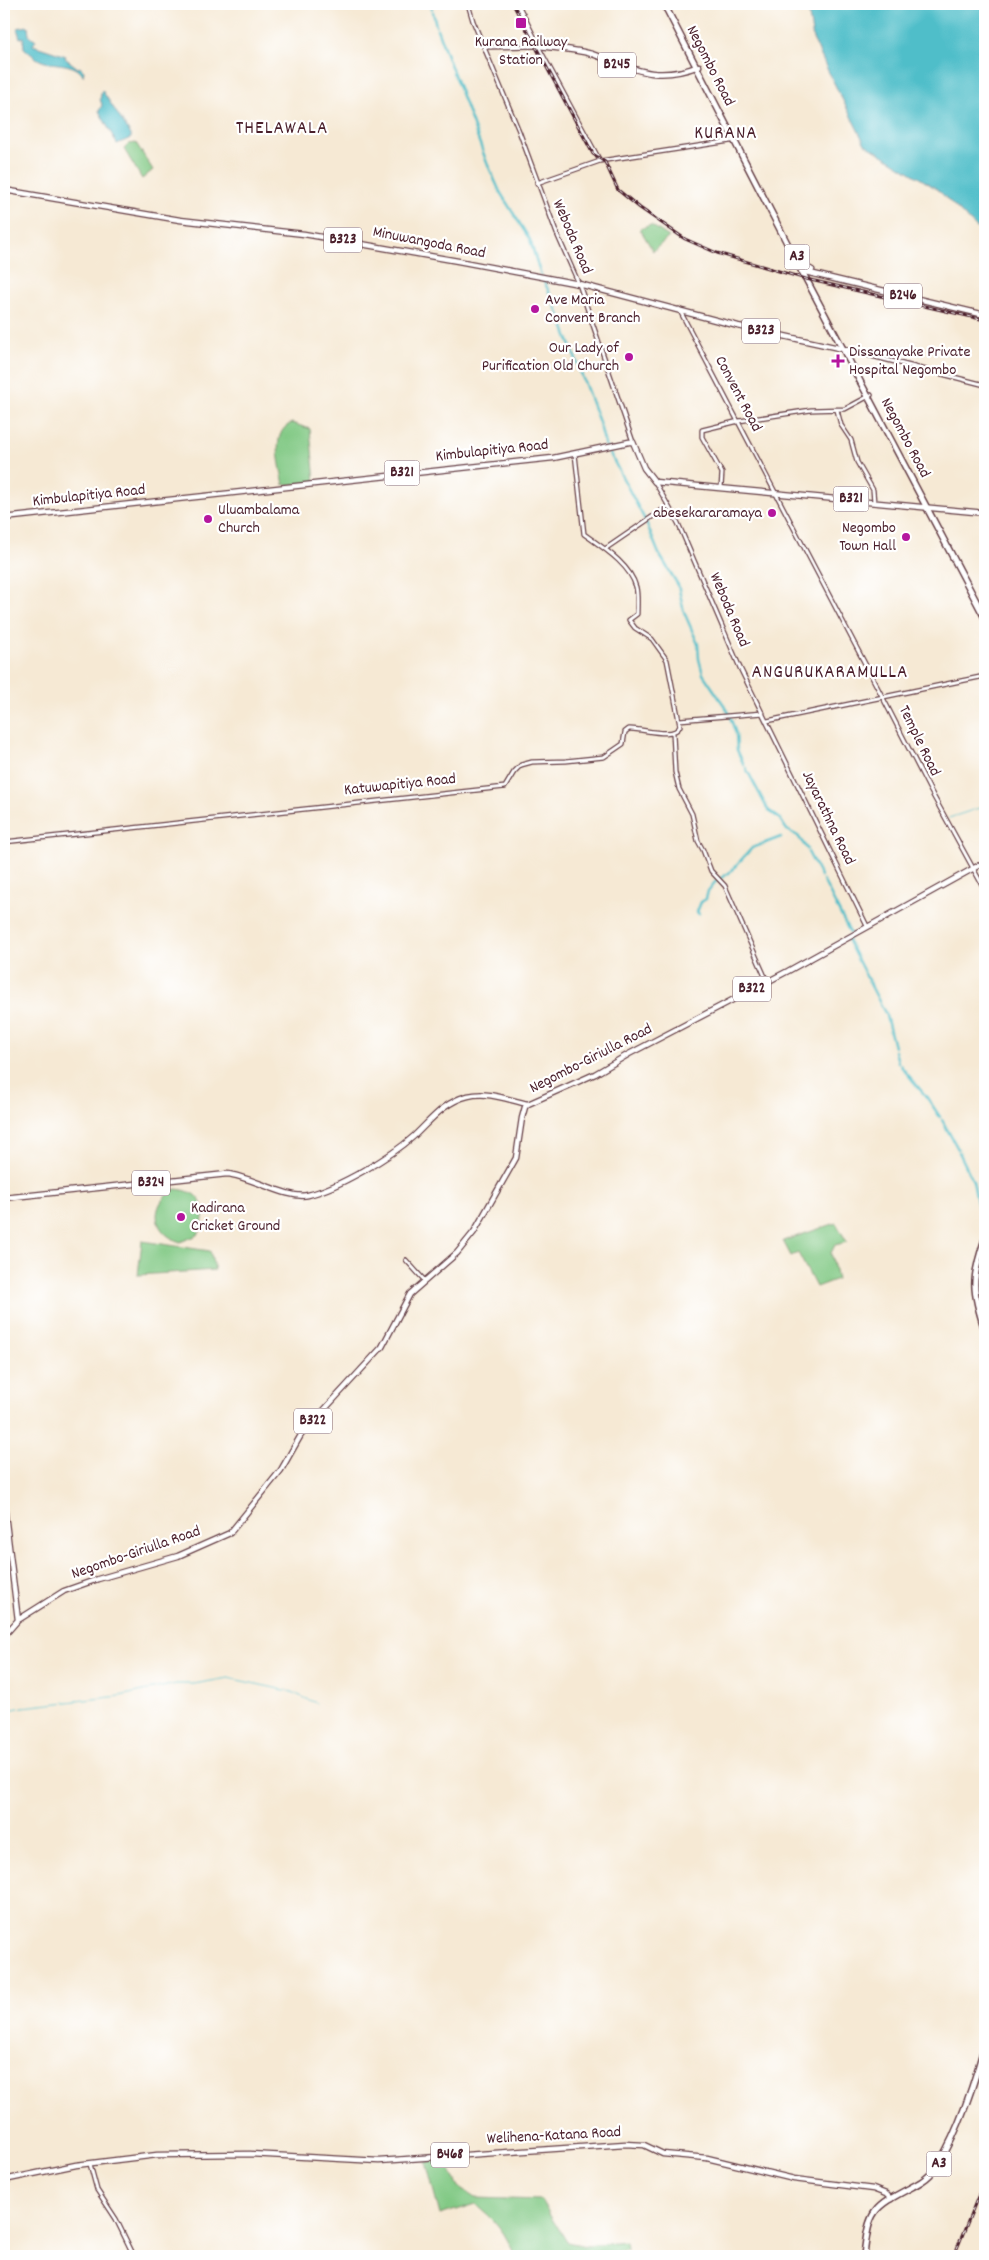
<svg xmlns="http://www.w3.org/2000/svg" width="989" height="2260" viewBox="0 0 989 2260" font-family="Dekko,sans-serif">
	<rect width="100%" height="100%" fill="#fff"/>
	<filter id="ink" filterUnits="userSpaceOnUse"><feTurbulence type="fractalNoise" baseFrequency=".02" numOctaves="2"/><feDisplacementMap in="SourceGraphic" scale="10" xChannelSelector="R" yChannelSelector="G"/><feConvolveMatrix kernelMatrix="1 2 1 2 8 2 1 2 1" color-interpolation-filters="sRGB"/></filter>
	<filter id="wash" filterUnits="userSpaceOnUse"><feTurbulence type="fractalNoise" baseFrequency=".0096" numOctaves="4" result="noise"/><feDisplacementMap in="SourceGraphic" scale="20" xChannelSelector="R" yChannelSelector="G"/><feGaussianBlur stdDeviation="1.12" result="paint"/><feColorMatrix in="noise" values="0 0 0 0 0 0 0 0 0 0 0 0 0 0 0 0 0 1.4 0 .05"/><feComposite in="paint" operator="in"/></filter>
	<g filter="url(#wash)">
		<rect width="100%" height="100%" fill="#f6e9d4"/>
		<path fill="#82c985" stroke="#667458" d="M136,143l17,27 -11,9 -18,-30 5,-5z
			M651,225l18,12 -16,14 -13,-22z
			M292,423l18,6 5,53 -31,3c-3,-18 -15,-53 8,-62z
			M174,1189c30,1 35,22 24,46l-18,7c-29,-10 -30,-37 -6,-53z
			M836,1223l11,19 -12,3 -4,8 6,26 -21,8 -18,-34 -7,3 -8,-15z
			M142,1241l68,10 5,19 -77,5z
			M446,2159l13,28 17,11 65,2 26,42 19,4 40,-4 1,8 -30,6h-82c-10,-24 -19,-36 -40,-52l-35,11 -14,-53z"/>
		<path fill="#50bec9" stroke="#4d6e7a" d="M807,4h178v232l-48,-47 -72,-45 -35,-69 -17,-36z
			M28,26l1,9 7,5 -3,5 33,11 -1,2 13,10 2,-1 4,4 -1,5c-6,-13 -26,-11 -38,-14 -8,-2 -14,-8 -21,-14l-1,-11 -3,1 -3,-10z
			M102,90l29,45v3l-14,6 -18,-33 3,-6 -2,-6z"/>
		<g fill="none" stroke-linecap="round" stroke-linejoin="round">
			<path stroke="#50bec9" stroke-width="1" d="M949,818l36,-12v2
				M4,1711l19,-4 97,-11 56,-12h18l34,-6 61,13 27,12"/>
			<path stroke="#50bec9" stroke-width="2.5" d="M431,4l1,5
				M433,12l3,14
				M437,29l50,134 13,29 30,48 11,36
				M543,279l15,32 42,114 5,20
				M607,448l39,74 13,32 19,31 6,27 14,32 1,15 4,15 25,37 8,23 1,16 7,15
				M746,768l22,42 11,8 8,12 11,6 9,13
				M808,852l13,25
				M823,880l27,53
				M699,914l-2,-2 4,-10 5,-3 2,-8 8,-10 13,-8 23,-25 29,-11
				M848,938v3l37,72
				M886,1016l8,31
				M895,1051l3,11
				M900,1065l28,34 12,18
				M942,1120l16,29
				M959,1152l14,29 5,26 7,3"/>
		</g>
	</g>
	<g filter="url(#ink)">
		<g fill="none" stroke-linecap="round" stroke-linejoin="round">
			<g stroke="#643d44" stroke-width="5.5">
				<path id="secondary" d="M468,4l5,17 46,110 38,103 22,50 54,158
					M485,47l53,-1 62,115
					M537,183l63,-22 137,-21
					M679,309l204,389 46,90 56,102
					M848,350l137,35
					M837,410l4,15 10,15 6,22 16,28 1,12
					M655,482l23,41 62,145 127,258
					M721,488l1,-15 -20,-36v-7l37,-9 72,-11 34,-1 26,-14
					M605,549l63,-43
					M679,720l84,-7
					M767,721l218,-45
					M673,733l2,39 4,17 13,25 6,27 5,9 8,21 14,15 42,95
					M4,842l501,-55 9,-15 7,-7 11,-3 34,-1 38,-4 19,-13 2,-12 4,-3c13,-1 45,11 51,-3l-13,-66 -15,-21 -17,-11 -6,-8 8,-6c0,-9 1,-19 -1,-27 -6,-23 -34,-40 -52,-53l-9,-80
					M406,1260l19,21
					M90,2164l7,26 19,29 18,37"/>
			</g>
			<g stroke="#643d44" stroke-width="7">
				<path id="primary" d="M517,4l21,42c18,2 37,3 54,8 40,14 63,29 107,12
					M4,190l176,30 124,14 154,27 121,23 159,42 110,24
					M801,264l11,6
					M801,271l184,44
					M4,518l549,-60 76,-16h4l11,26 11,14 330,31
					M4,1198l223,-24c23,2 62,26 81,21 30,-7 83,-38 106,-59 17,-16 30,-34 54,-40 21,-5 40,4 60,8
					M4,1506l14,114
					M4,1636l14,-16 46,-29 34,-12 80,-23 52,-23 51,-63 20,-35 81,-88 28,-53 47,-41 17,-21 42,-74 6,-40 3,-11 3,-3 67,-30 34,-20 159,-83 197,-109
					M4,2180l72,-15 81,-10 93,-1 129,7 246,-17 19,1 19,9 44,4 87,21 79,10 13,5 5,5"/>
			</g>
			<g stroke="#643d44" stroke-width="8">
				<path id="highway" d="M664,4l122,237 199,377
					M985,1239c-14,40 -13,52 0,91
					M864,2256c5,-46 8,-48 48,-69 7,-4 16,-8 21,-16 22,-28 42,-91 52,-126"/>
			</g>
			<use href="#secondary" stroke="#fff" stroke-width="3"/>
			<use href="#primary" stroke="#fff" stroke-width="4.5"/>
			<use href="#highway" stroke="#fff" stroke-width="5"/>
			<g stroke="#4a1f2b" stroke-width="3">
				<path id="rail" d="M513,4l80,150 12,8 13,28 22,18 45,31 32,14 89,26 179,41
					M954,2256l31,-77"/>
			</g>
			<use href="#rail" stroke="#fff" stroke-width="1" stroke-dasharray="4" stroke-linecap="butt"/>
		</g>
	</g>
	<g fill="#b5179e" stroke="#fff" stroke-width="2">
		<rect x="515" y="17" width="12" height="12" rx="2.5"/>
		<circle cx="535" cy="309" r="5"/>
		<circle cx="629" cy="357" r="5"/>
		<path d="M835.5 353.5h5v5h5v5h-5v5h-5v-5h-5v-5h5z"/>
		<circle cx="772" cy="513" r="5"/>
		<circle cx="208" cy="519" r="5"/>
		<circle cx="906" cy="537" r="5"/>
		<circle cx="181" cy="1217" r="5"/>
	</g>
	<g text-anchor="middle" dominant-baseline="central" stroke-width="4.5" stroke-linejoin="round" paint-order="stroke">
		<g fill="#fff" stroke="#80626b" stroke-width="1">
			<rect x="598" y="52.5" width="38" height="25" rx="4"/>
			<rect x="324" y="227.5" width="38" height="25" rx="4"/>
			<rect x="784.5" y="244.5" width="25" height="25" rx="4"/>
			<rect x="884" y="283.5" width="38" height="25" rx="4"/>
			<rect x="742" y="318.5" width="38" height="25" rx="4"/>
			<rect x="384.5" y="460.5" width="35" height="25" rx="4"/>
			<rect x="833.5" y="486.5" width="35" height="25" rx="4"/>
			<rect x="733" y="976.5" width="38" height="25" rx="4"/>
			<rect x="132" y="1170.5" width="38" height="25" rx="4"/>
			<rect x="294" y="1408.5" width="38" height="25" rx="4"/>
			<rect x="431" y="2142.5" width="38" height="25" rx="4"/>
			<rect x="926.5" y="2151.5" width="25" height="25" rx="4"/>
		</g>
		<g font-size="15" font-weight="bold" fill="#4a1f2b">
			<text x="617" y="65">B245</text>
			<text x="343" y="240">B323</text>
			<text x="797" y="257">A3</text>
			<text x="903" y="296">B246</text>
			<text x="761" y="331">B323</text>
			<text x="402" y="473">B321</text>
			<text x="851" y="499">B321</text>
			<text x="752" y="989">B322</text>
			<text x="151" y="1183">B324</text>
			<text x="313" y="1421">B322</text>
			<text x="450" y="2155">B468</text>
			<text x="939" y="2164">A3</text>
		</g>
		<g font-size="16" fill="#4a1f2b" stroke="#fff" text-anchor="start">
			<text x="521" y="42" text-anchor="middle">Kurana Railway<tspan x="521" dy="18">Station</tspan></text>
			<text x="545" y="300">Ave Maria<tspan x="545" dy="18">Convent Branch</tspan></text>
			<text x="619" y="348" text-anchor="end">Our Lady of<tspan x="619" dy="18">Purification Old Church</tspan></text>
			<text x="849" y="352">Dissanayake Private<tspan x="849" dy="18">Hospital Negombo</tspan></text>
			<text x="218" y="510">Uluambalama<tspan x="218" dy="18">Church</tspan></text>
			<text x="762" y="513" text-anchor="end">abesekararamaya</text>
			<text x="896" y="528" text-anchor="end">Negombo<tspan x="896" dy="18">Town Hall</tspan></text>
			<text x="191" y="1208">Kadirana<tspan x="191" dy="18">Cricket Ground</tspan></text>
		</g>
		<g font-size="16" fill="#4a1f2b" stroke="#fff">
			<text transform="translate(710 66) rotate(63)">Negombo Road</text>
			<text transform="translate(572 237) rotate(67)">Weboda Road</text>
			<text transform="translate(429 243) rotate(11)">Minuwangoda Road</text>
			<text transform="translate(738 394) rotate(62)">Convent Road</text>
			<text transform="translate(905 438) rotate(62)">Negombo Road</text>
			<text transform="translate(492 451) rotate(-6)">Kimbulapitiya Road</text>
			<text transform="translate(89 496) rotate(-6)">Kimbulapitiya Road</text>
			<text transform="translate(729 610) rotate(67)">Weboda Road</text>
			<text transform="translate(919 741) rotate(64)">Temple Road</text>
			<text transform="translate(400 785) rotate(-6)">Katuwapitiya Road</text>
			<text transform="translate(828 818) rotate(64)">Jayarathna Road</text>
			<text transform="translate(591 1059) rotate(-27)">Negombo-Giriulla Road</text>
			<text transform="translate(136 1553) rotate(-19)">Negombo-Giriulla Road</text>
			<text transform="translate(554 2136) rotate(-3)">Welihena-Katana Road</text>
		</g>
		<g font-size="19" letter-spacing="1" fill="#4a1f2b" stroke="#fff">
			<text x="282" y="129">THELAWALA</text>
			<text x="726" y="134">KURANA</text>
			<text x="830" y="673">ANGURUKARAMULLA</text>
		</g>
	</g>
	<rect width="989" height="2260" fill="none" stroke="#fff" stroke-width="20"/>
</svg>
